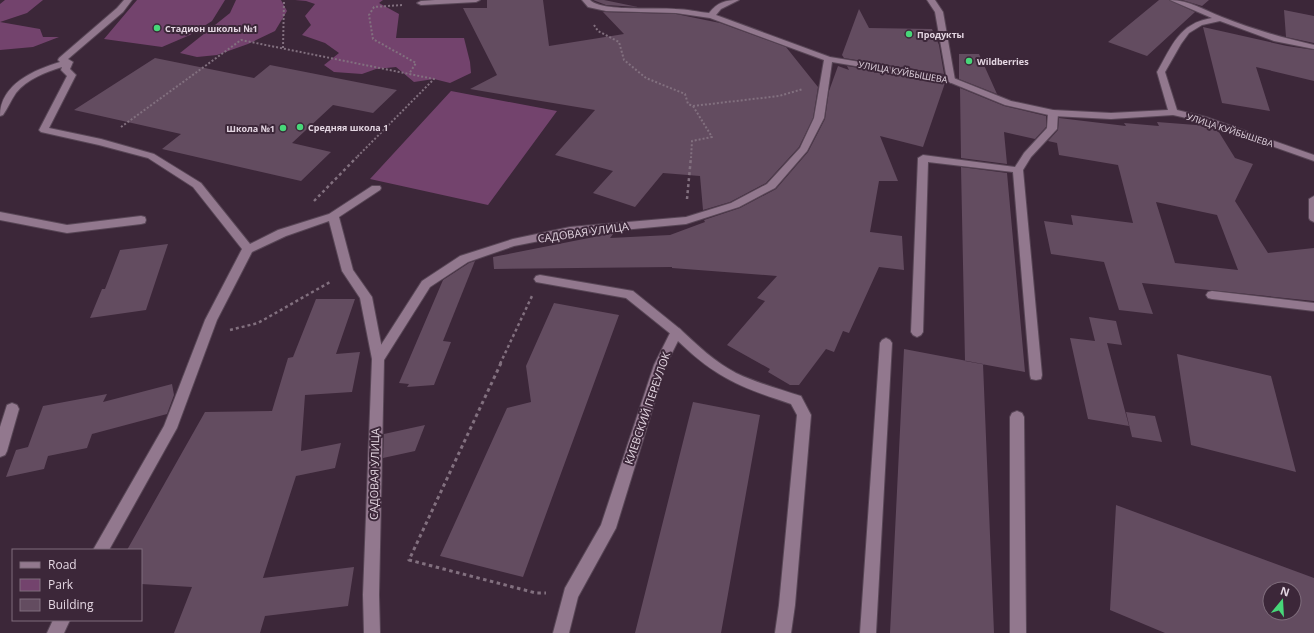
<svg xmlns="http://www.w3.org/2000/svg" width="1314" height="633" viewBox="0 0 1314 633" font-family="'Open Sans',sans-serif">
	<rect width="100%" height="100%" fill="#3c2739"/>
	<path fill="#73436d" d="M5,0h38l-16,13 -27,9v-18z
		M137,0h88l-13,21 -22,14 -28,12 -58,-8z
		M236,0h45l6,11 -12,20 -27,13 -31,11 -20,2 -17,-4 50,-40z
		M295,0h88l-4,3 20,11 -3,24h68l6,24 1,11 -21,10 -16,-4 -20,3 -18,-15 -20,2 -14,5 -28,-2 -10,-7 15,-12 -14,-10 -23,-8 9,-10 -6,-9 10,-12 -9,-3z
		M0,22l40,7 3,8h16l-26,10 -33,3z
		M451,91l106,20 -69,94 -118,-26z"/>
	<path fill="#634c60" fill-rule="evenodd" d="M487,0h56l6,46 75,-12 -21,-22 73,2 44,9 66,24 32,40 -5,31 -14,29 -33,36 -36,19 -27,8 -3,-34 -37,-3 -28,34 -42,-14 20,-22 -58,-16 40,-45 -125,-21 27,-14 -34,-67h24z
		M593,0h11l34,7 -32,-2z
		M1159,0h10l26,12 -48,44 -39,-14z
		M1182,0h27l-7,6z
		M859,9l10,19 63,1 7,16 5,29 -100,-16 -2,-3z
		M1284,10l30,6v27l-28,-6z
		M1203,27l84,19 27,4v31l-58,-14 14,44 -48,-8z
		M959,54h20l18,40 -38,-15z
		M155,58l99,20 16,-13 127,25 -24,23 -40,-8 -41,38 39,9 -30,29 -139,-32 19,-15 -107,-24z
		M838,66l11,4 -2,-4 98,17 -22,64 -43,-11 18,45h-19l-9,51 32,4 2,34 -25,-3 -30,66 -6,-2 -9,21 -8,-3 -27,36h-9l-22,-13 2,-3 -43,-24 38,-44 -8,-3 20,-22 -105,-8v-1l-178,2 -1,-12 121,-24 -4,5 60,-3 35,-13 -1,-2 36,-12 36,-19 32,-37 17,-33 4,-28z
		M960,88l44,18 42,10v11l-11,12 -31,-7 3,32 -46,-6z
		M1059,118l67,8 -2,-3 35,3 -2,-4 52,4 8,3 18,29 18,6 -18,37 33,52 46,-5v53l-172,-18 11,31 -34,-4 -15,-48 -53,-8 -7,-33 29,4 -2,-10 62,8 -15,-58 -59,-10 -2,-12 -9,-2 10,-11zM1156,202l61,13 21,55 -63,-7z
		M961,167l46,6 18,199 -60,-11z
		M168,244l-22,66 -56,8 12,-29h3l15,-39z
		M475,261l-32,80 8,1 -17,43 -27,2 2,-3 -10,-1 44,-103 26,-17z
		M316,299h39l-19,55 24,-2 -8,40 -47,3 -4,56 40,-8 -6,25 -39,8 -33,102 91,-11 -6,39 -83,10 -5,17h-86l18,-46 -51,-3v-34h-14l78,-138 67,-1 16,-53 5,-1z
		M554,303l65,12 -96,262 -83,-21 67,-148 24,-6 -5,-36z
		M1089,317l27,4 6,24 -15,-2 22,83 -41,-7 -18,-81 25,3z
		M904,349l79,15 11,269h-104z
		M1177,354l94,22 25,96 -105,-27z
		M172,384l2,11 -7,19 -75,20 -5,14 -39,8 -4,13 -38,8 10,-27 12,-3 15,-41 64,-12 -4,8z
		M693,402l67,13 -39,218h-86z
		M1126,412l29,4 7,26 -30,-5z
		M425,425l-10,26 -32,7 1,-24z
		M1116,505l198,73v55h-149l-55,-23zM1270,589h24v24h-24z"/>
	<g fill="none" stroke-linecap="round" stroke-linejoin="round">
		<g stroke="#584656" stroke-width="2">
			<path id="service" d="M124,0h8l-9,12 -55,47 5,3 -3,7 6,6 -27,53 52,11 53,15 47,29 49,61 28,-14 51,-16 43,-28h8l1,2 -1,2 -41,27 14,53 19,27 12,62 -2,4 -4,1 -4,-1 -2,-4 -12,-61 -18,-27 -13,-50 -43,15 -34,16 -35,68 -40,108 -68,122h-16l71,-124 41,-106 37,-71 -49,-62 -45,-29 -49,-13 -58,-13 -2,-2 28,-54 -6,-6 1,-3c-16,5 -35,12 -46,26 -5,7 -8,15 -13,22l-3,1c0,-32 34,-46 60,-54l-2,-2 1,-2 58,-50z
				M435,0h45l-4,2 -55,3 -4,-2 4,-2z
				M927,0h8l8,12 12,68 -1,2 -3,1 -4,-3 -12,-68z
				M1053,110l5,3 -1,16 -26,28 -8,13 19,205 -1,4 -5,1 -5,-1 -1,-4 -17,-203 -85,-10 -5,170 -2,3 -4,2 -4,-2 -2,-3 7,-174 5,-3 92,12 9,-14 23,-25 1,-15z
				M1314,196v26l-4,-2 -1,-2v-19z
				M0,212l67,13 74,-9 4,1 1,3 -1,3 -4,1 -74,9 -67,-13z
				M540,275l93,16 47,38 2,3 -2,3 -4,2 -4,-2 -46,-37 -90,-16 -2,-3 2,-3z
				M1212,291l102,12v8l-102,-12 -4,-1 -2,-3 2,-3z
				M886,338l4,2 2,3 -16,290h-16l20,-290 2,-3z
				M12,403l5,2 2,4 -12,42 -2,4 -5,2v-30l7,-22z
				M1017,411l5,2 2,4 2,216h-16v-216l2,-4z
				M53,620h17l-6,13h-17z"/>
		</g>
		<g stroke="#584656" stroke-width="2">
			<path id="minor" d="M582,0h8c12,12 67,7 85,9 12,0 23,3 34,4 9,-11 16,-13 30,-13l-18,9 -5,6 114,42 121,20 60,24 42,9 58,3 57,-3 -11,-38c15,-26 22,-49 55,-54l-42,-18c19,0 36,11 52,17 30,12 61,21 92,28v4l-40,-8 -54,-20 -18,4 -13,8 -8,11 -16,28 12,38 29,7 108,38v6l-114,-40 -27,-6 -62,4 -58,-3 -48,-11 -56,-23 -117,-20 -8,56 -17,33 -32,37 -36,19 -53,17 -116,11 -56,11 -46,16 -38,25 -46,73 -5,235 1,38h-16l-1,-38 9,-236 50,-78 38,-25 53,-17 57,-12 116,-10 45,-14 36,-19 33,-36 14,-30 10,-58 -114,-42 -34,-5 -70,-2 -18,-4z
				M676,327l4,2c17,16 35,33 56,44 21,10 43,16 65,23l10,19 -16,190 -4,28h-16l4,-28 18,-190 -6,-11c-49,-16 -75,-26 -113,-63l-12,24 -50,163 -38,69 -9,36h-16l12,-45 36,-63 53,-160 18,-36z"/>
		</g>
		<path stroke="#82707f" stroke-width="2" stroke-dasharray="2 2" stroke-linecap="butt" d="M402,5l-28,2 -5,8 4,24 43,24 -7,11
			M594,25l4,6 21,11 5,18 22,18 39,16 3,10 5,2 19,31 -20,4 -1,17
			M283,48l1,-48
			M693,106l86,-10 24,-7
			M121,127l120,-87 193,39 -78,79"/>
		<path stroke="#82707f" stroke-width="2.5" stroke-dasharray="3 3" stroke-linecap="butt" d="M687,199l4,-42
			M314,201l43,-44
			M230,330l28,-7 72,-41
			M500,364l32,-68"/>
		<path stroke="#82707f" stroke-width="3" stroke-dasharray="3.5 3.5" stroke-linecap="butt" d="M501,363l-92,197 127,33h10"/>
		<use href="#service" fill="#92788e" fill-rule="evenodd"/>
		<use href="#minor" fill="#92788e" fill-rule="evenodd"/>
	</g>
	<g fill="#47d779" stroke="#3c2739" stroke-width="1.5">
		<circle cx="157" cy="28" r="4"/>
		<circle cx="909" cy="34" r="4"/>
		<circle cx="969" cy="61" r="4"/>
		<circle cx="300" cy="127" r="4"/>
		<circle cx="283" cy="128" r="4"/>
	</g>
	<g text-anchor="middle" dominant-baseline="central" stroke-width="4" stroke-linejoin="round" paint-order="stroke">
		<g font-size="9" font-weight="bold" fill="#e3d5e1" stroke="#3c2739" text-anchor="start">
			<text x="165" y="28">Стадион школы №1</text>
			<text x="917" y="34">Продукты</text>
			<text x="977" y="61">Wildberries</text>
			<text x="308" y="127">Средняя школа 1</text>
			<text x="275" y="128" text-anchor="end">Школа №1</text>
		</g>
		<g font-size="9" fill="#e3d5e1" stroke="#3c2739">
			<text transform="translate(903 72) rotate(10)">УЛИЦА КУЙБЫШЕВА</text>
			<text transform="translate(1230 130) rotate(18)">УЛИЦА КУЙБЫШЕВА</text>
		</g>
		<g font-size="11" fill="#e3d5e1" stroke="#3c2739">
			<text transform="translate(583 232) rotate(-8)">САДОВАЯ УЛИЦА</text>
			<text transform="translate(647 408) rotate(-71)">КИЕВСКИЙ ПЕРЕУЛОК</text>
			<text transform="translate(374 474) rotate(-89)">САДОВАЯ УЛИЦА</text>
		</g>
	</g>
	<rect x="12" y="549" width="130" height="72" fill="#3c2739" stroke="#7f6d7c"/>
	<rect x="20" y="562" width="20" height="6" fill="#92788e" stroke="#7f6d7c"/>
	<text x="48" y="569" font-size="12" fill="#e3d5e1">Road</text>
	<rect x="20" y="579" width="20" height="12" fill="#73436d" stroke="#7f6d7c"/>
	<text x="48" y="589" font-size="12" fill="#e3d5e1">Park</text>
	<rect x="20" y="599" width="20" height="12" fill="#634c60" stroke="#7f6d7c"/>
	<text x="48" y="609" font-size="12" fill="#e3d5e1">Building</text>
	<g transform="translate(1282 601) rotate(18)"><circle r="19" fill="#3c2739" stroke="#7f6d7c"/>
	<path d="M0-3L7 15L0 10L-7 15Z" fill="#47d779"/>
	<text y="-6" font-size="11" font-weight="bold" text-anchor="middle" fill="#e3d5e1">N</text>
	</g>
</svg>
